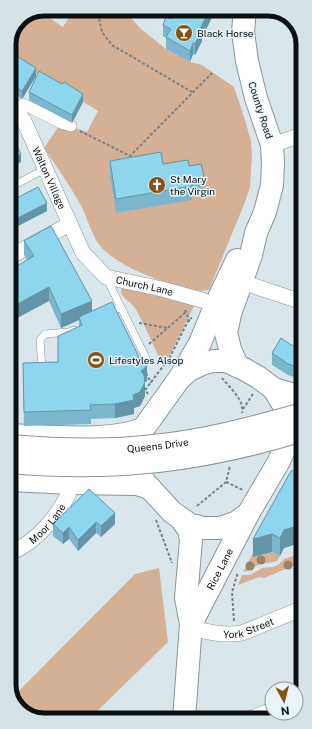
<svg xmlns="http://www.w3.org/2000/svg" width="312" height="729" viewBox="0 0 312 729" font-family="'Public Sans',sans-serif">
	<rect width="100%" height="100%" fill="#d9e6eb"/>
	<path fill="#d4b195" d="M74,9h49l17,19 26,21 24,13 12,3 32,22 10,30 7,24 1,15 -2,31 -5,15 -36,88c-15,3 -31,-3 -45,-8 -21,-8 -42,-16 -59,-31 -13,-11 -17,-34 -26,-49 -10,-18 -23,-36 -35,-54l17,-25 26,9 11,-21 -89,-55v-14l10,-23 20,-8 24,16z
		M123,286l62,16 9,4 -24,49 -8,8c-9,-18 -17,-38 -27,-55 -5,-8 -19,-12 -12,-22z
		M283,495l-29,62 18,-5 8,4 -3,5 -3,1 -14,2 -12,7 -5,1z
		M303,553v9l-39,16 -5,-1 -21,8 4,-10h8l12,-7 11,-1 6,-3 5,-5z
		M159,568l9,74 -80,78h-47l-18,-7 -11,-15 123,-124z"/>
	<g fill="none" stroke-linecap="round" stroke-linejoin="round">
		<g stroke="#8a969a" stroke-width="8">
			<path id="service" d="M9,188l36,-19
				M106,277l40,81
				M107,314l14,-7
				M42,370l-2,-30 5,-6 24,-2 5,-2"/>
		</g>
		<g stroke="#8a969a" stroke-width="12">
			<path id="pedestrian" d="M23,104l38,19 10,3"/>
		</g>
		<g stroke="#8a969a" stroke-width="16">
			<g id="minor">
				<path id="s1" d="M9,107l9,7 6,7 59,132 23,24 56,12 54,15"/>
				<path d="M272,145l29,-10"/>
				<path d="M10,257l28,-16 32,-17"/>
				<path d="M242,282l60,20"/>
				<path id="s2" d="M10,553c26,-10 55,-43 62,-70"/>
				<path id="s3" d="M191,628c17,4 33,8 51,5l61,-25"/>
				<path d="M296,701l2,-1"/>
				<path d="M252,718l20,-8"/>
			</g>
		</g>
		<g stroke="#8a969a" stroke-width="24">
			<g id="trunk">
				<path d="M213,361h13l16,7 16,9 16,12 12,20 5,26 -13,28 -30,51 -11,8 -17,6h-17l-14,-4 -17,-12 -27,-29 -5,-10 -4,-27 5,-14 38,-53 10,-9 13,-6z"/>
				<path d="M237,366l-7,-17 -4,-16 4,-19 21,-59 5,-22 9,-21 7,-27 1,-22 -1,-18 -16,-47 -9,-37 -4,-29 2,-23"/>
				<path d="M181,376l19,-33 16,-39 21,-44"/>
				<path d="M274,389l24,7 4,-1"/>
				<path d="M10,435c37,1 102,8 134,-7"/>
				<path d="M10,480l62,3 65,1 13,4"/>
				<path d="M182,520l7,10 2,10 -5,58 5,26 -7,95"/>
				<path id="s4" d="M191,624l57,-110"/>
			</g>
		</g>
		<path stroke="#798286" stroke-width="2" stroke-dasharray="3 2" stroke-linecap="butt" d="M97,9l5,23 10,13 80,47
			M296,26v2l5,21
			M80,131l50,25 82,-83
			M300,288l2,-8
			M185,310l4,9v3
			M139,323l29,5
			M149,344l37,-32
			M146,373l5,10
			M222,378c7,9 23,22 20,35
			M148,394l-3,-4 25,-33 19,-38 3,-1
			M243,409l10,-15
			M226,482l17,8
			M197,506l29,-24 4,-16
			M156,520l16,43
			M234,621l-2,-29 6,-20"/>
		<use href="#service" stroke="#fff" stroke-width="7"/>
		<use href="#pedestrian" stroke="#fff" stroke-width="11"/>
		<use href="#minor" stroke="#fff" stroke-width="15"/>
		<use href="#trunk" stroke="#fff" stroke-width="22"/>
		<g stroke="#8a969a" stroke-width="24" stroke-linecap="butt">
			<g id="trunk-bridge">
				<path id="s5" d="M10,446c48,4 96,6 143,0 51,-5 100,-18 149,-32"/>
				<path d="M10,462c104,9 193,-1 292,-32"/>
			</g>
		</g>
		<use href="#trunk-bridge" stroke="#fff" stroke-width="22"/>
	</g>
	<g fill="#97846a">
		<circle cx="261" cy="560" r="4.5"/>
		<circle cx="288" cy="565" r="4.5"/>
		<circle cx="250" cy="566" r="4.5"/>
	</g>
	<path fill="#7ab7cd" d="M53,9h14l-3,6z
		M178,9h36v4l-12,25v3l-7,14 -2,-1 -3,8 -24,-13v-11l-3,-2v-11l9,-6 3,-3 3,-6z
		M299,29l2,4v6z
		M9,51l27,25 -14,23 -13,-9z
		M62,84l21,18 -11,21 -43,-23v-8z
		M110,161l79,5 15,10v14l-12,2v8l-76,13 -6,-38z
		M9,202l38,9 -33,17v5l-4,3z
		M24,241l68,70 47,51 8,19 -2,1v14l-5,10 -6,2v6l-19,4 -24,1v5l-67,2 -1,-49 35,-15 21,-36v-6l-18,8 -12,-27 -22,-41 -3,-5z
		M291,345l11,2v33l-14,-5 -16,-10v-12z
		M302,449l1,89 -3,5 -16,5 -4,8 -8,-4 -19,5 49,-90z
		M89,489l26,35 -14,13 -5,-4 -18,18 -9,-12 -6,5 -10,-8v-12z"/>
	<path fill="#6395a7" d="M64,9h3l-3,6z
		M210,9h4v4l-12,25v3l-7,14v-11l5,-15z
		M193,43v11l-3,8v-11z
		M36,68v8l-14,23v-8z
		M83,94v8l-11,21v-8z
		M21,154v8l-12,6v-8z
		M47,203v8l-33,17v5l-4,3v-8l4,-3v-5z
		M49,287v14l-39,21v-14z
		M92,301v14l-13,2v3l-18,8v-14z
		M139,357v14l-3,-13z
		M147,366v15l-6,4v-14z
		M145,382v14l-5,10 -6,2v6l-19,4v-14l18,-9z
		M115,513v11l-14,13v-11z
		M303,521v17l-3,5 -16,5 -4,8v-18l4,-8z
		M96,522v11l-18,18v-11z
		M69,527v12l-6,5v-11z
		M272,534v18l-19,5v-18z"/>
	<path fill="#8ed5ee" stroke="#6395a7" d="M179,9h31l-10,20 2,1 -7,14 -2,-1 -3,8 -24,-14 5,-8 -8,-4 3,-8 6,2 1,-4 2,1z
		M9,51l27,17 -14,23 -13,-9z
		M39,71l23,13 2,-2 19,12 -11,21 -43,-23z
		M12,137l9,17 -12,6v-22z
		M161,152l2,12 25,-4 1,6 12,-2 3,12 -13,3 1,7 -76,13 -6,-38z
		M38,187l9,16 -33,17 -4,-7 -1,-11z
		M10,217l4,8 -4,3z
		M51,226l41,75 -31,13 -12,-27 -39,21v-38l24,-14 -10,-15z
		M112,302l27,55 -3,1 2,4 4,1 5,3 -6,5 3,4 1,7 -5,10 -7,3 1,5 -19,4 -25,1 1,5 -67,2 -1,-49 35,-1v-26l24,-11 -3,-8z
		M281,338l10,7 11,2v22l-14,-5 -16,-11z
		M302,467l1,54 -3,4 -16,5 -4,8 -8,-4 -19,5 38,-68z
		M89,489l26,24 -14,13 -5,-4 -18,18 -9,-13 -6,6 -10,-9z"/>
	<defs>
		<g id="bar-disc" transform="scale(0.9)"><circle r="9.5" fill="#8c4f0e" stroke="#e7f4f9"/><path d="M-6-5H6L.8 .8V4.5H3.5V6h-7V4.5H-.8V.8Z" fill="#fff"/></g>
		<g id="church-disc" transform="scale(0.9)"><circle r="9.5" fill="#8c4f0e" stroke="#e7f4f9"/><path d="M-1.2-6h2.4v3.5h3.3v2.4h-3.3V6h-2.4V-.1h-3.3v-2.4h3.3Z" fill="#fff"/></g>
		<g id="stadium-disc" transform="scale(0.9)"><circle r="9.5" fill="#8c4f0e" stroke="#e7f4f9"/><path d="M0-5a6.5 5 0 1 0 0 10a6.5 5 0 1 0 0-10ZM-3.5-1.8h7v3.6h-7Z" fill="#fff"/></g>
	</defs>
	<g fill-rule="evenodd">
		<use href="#bar-disc" x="184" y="33"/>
		<use href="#church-disc" x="157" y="185"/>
		<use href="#stadium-disc" x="96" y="360"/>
	</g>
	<g text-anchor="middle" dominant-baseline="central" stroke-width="3" stroke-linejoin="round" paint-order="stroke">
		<g font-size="10" fill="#0b0f11" stroke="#e7f4f9" text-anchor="start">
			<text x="197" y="33">Black Horse</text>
			<text x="170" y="179">St Mary<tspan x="170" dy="12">the Virgin</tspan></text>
			<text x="109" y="360">Lifestyles Alsop</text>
		</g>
		<g font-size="10" fill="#0b0f11" stroke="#e7f4f9">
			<text transform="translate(261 110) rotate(72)">County Road</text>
			<text stroke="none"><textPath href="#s1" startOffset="83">Walton Village</textPath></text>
			<text stroke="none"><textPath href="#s1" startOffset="238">Church Lane</textPath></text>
			<text stroke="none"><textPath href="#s5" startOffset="148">Queens Drive</textPath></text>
			<text stroke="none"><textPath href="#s2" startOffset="48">Moor Lane</textPath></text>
			<text stroke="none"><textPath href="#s4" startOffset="62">Rice Lane</textPath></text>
			<text stroke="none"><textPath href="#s3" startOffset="59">York Street</textPath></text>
		</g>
	</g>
	<path d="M0 0H312V729H0ZM44 16H268A28 28 0 0 1 296 44V685A28 28 0 0 1 268 713H44A28 28 0 0 1 16 685V44A28 28 0 0 1 44 16Z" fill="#d5e2e6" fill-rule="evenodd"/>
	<path fill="none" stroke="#0b0f11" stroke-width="5" d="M44 16H268A28 28 0 0 1 296 44V685A28 28 0 0 1 268 713H44A28 28 0 0 1 16 685V44A28 28 0 0 1 44 16Z"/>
	<g transform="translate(284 701) rotate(173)"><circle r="19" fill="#e7f4f9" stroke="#8f989c"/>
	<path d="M0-3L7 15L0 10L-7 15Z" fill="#8c4f0e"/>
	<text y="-6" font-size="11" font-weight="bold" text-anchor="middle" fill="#0b0f11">N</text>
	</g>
</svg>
